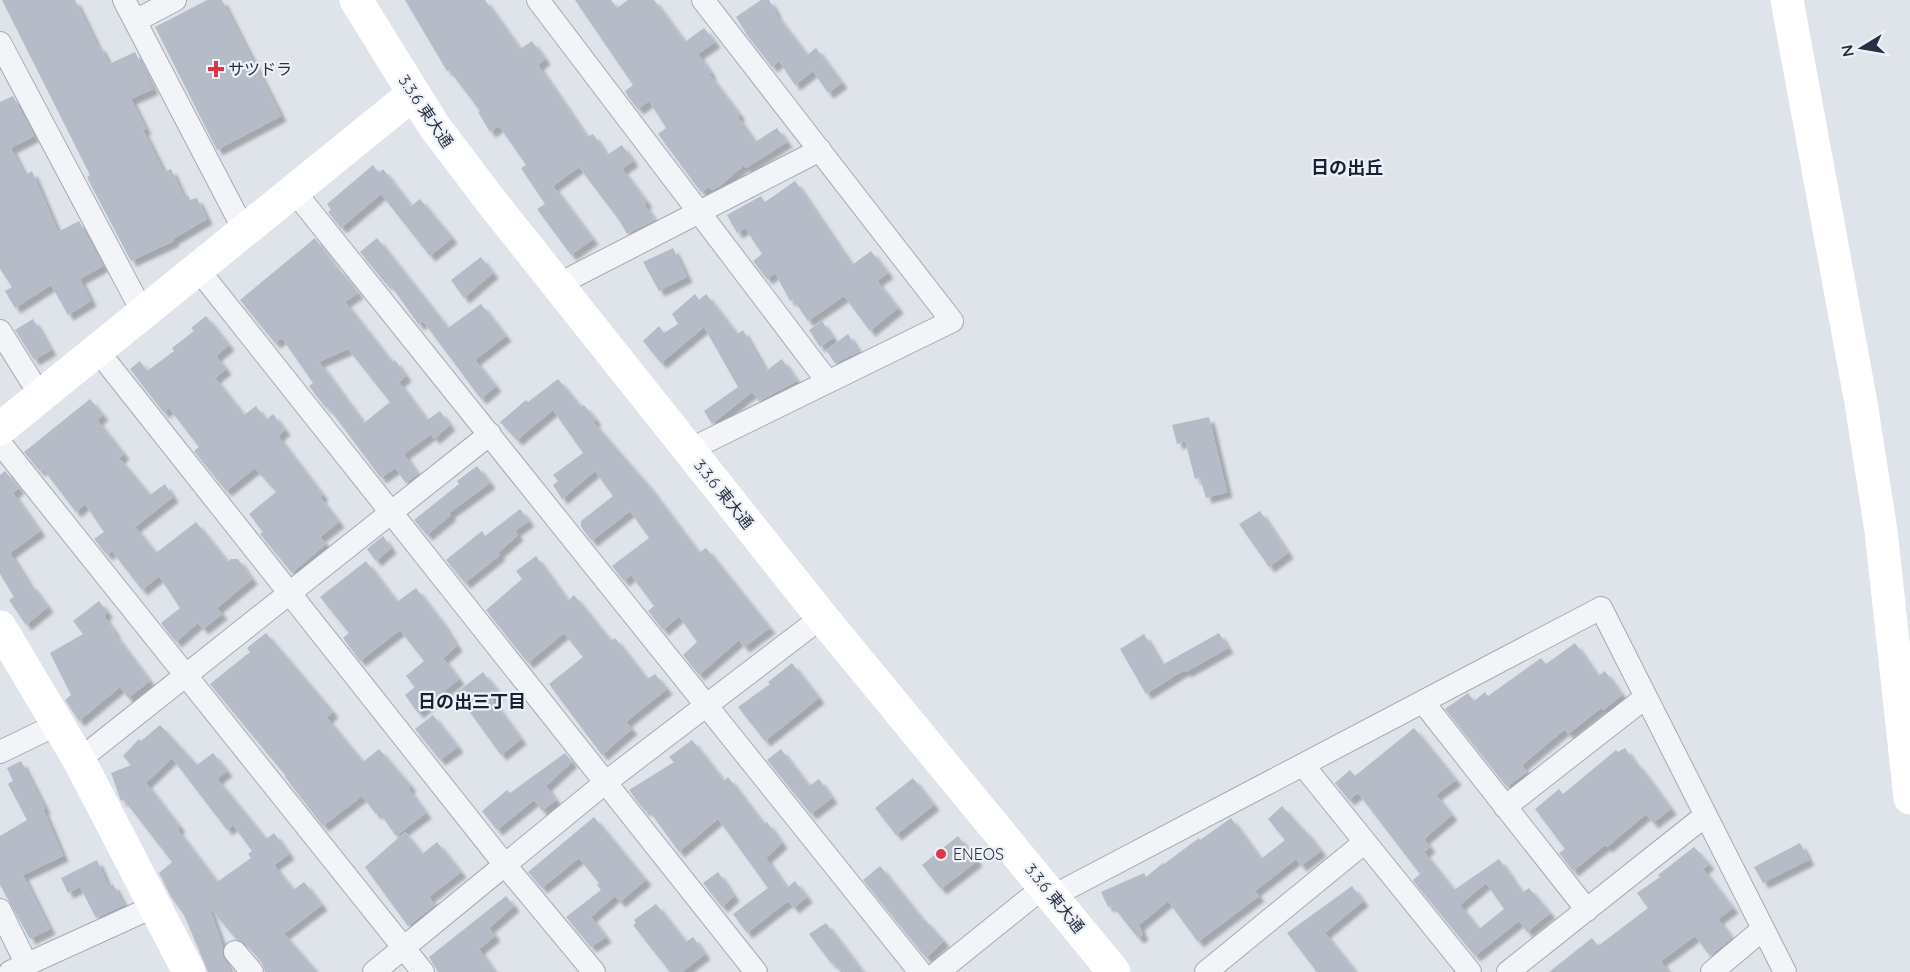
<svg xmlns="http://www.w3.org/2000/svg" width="1910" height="972" viewBox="0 0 1910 972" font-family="Quicksand,'Noto Sans JP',sans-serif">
	<defs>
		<filter id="shadow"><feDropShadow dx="5.5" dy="5.5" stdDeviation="1.5" flood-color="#0004"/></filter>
	</defs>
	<rect width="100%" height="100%" fill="#dfe3ea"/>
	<path fill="#b5bcc8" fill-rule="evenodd" filter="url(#shadow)" d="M2,0h73l23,47 2,-1 9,18 26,-12 18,37 -22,10 15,30 -3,1 21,42 7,-3 13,28 4,-2 2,5 7,-2 10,21 -34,20 1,2 -43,20 -38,-72 -6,-12 3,-2z
		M207,0h15l59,116 -64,34 -62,-123z
		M405,0h80l35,49 12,-8 13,18 -7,6 49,72 6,-3 14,21 15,-10 11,16 -11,8 25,33 -3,2 11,16 -28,14 -8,-14 -40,-53 -26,19 40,53 -22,16 -34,-46 8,-5 -24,-36 5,-3 -27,-39 -9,6 -12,-20 2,-1 -31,-41 -2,1z
		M575,0h36l6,8 11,-8h26l31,42 19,-14 11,14 -17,12 13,19 -2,1 31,41 -3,1 18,26 22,-14 10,14 -41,26 -2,-3 -24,21 -8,4 -3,-3 -8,5 -43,-58 8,-6 -17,-27 -11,8 -9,-11 -4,-7 8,-6z
		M761,0h8l7,12 -1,1 32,42 9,-7 26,35 -14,10 -15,-22 -18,14 -16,-24 -7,6 -25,-32 -11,-18z
		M13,96l21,40 -23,12 14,27 7,-4 26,61 21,-11 24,45 -23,13 11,22 -23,14 -17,-30 -36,23 -10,-17 7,-4 -12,-18v-167z
		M373,165l6,8 4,-4 28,37 9,-7 32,39 -22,18 -49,-62 -40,34 -13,-16 3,-2 -4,-6z
		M795,181l57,84 19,-14 17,22 -11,8 21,27 -28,23 -26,-35 -36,25 -15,-22 -3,2 -15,-28 -8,6 -14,-18 9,-7 -17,-26 -8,5 -10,-18 34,-19 4,6z
		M315,238l23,32 1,-1 19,24 -13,9 47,60 3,-2 11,16 -7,6 28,38 13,-9 10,14 -16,14 -3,-5 -27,20 14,20 -12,9 -11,-15 -14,10 -53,-71 -2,1 -17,-22 4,-3 -31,-45 -7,5 -35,-43zM348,349l42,53 -26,21 -45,-61z
		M377,238l71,90 33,-24 25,32 -31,24 21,26 -15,13 -58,-78 -4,4 -30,-42 -2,2 -27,-33z
		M673,248l14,29 -28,14 -16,-29z
		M481,257l12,16 -29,25 -13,-18z
		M695,294l4,6 7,-6 31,40 6,-4 23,41 16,-12 15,22 -38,20 -7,-9 -40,32 -8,-13 34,-24 -34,-60 -43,36 -18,-22 16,-15 5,7 14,-9 -6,-10z
		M206,316l23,29 -13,11 10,13 -11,9 29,37 12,-9 10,14 7,-6 12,16 -7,6 45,59 -3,2 19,25 -19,15 6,7 -34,29 -32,-39 3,-2 -14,-18 27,-22 -21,-24 -29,23 -32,-40 5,-4 -30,-39 -5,5 -34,-44 10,-8 7,10 27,-20 -2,-3 22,-17 -3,-3z
		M33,319l18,31 -17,10 -19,-30z
		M822,321l11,17 -13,9 -11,-17z
		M848,334l11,18 -24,11 -9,-13z
		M558,379l23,28 3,-2 12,15 -3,2 55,63 51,68 7,-5 64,80 -26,19 -5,-7 -40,35 -16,-20 14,-13 -18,-26 -16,14 -15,-19 6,-5 -23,-31 -7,6 -12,-15 37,-28 -19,-27 -38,30 -11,-14v-6l32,-25 -18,-25 -33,28 -9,-14 5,-4 -5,-6 30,-22 -30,-43 -36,30 -17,-18 26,-22 2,2z
		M90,399l13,16 -6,5 27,34 -5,4 31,37 15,-11 8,13 -38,30 21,26 40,-31 32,40 3,-3h7l14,20 -35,29 5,6 -19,15 -5,-6 -22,19 -15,-19 19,-15 -21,-32 -17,14 -30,-39 -5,4 -13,-16 10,-7 -19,-28 -9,8 -33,-43 -3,2 -16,-19z
		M1209,417l18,75 -21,6 -6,-20 -5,1 -10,-38 -8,3 -5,-19z
		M477,466l13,17 -41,30 2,2 -24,20 -13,-15 45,-36 -2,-3z
		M5,471l14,17 -6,5 27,38 -30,22 20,32 1,-1 17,23 -22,18 -17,-25 5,-3 -14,-23v-99z
		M520,509l9,12 -14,10 3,4 -20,18 2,2 -35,28 -19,-23 36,-29 3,5z
		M1260,511l28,42 -19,14 -30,-43z
		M383,536l8,12 -15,13 -9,-12z
		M536,556l32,45 6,-6 37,46 4,-3 32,41 8,-5 12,15 -41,33 6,7 -30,26 -53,-71 34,-27 -19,-24 -36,30 -42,-53 36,-31 -6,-8z
		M366,561l31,41 19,-14 26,34 15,24 -14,12 16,21 -41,34 -13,-18 10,-8 -9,-11 18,-15 -24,-31 -40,31 -17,-23 6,-5 -29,-36z
		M99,601l8,11 -3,4 11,16 -1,1 36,48 -22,17 -8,-11 -41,34 -14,-21 6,-5 -21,-42 33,-19 -10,-13z
		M266,633l67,79 -6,6 36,44 16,-13 32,37 -3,2 18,25 -30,23 -17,-24 -3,2 -14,-18 -39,30 -38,-49 1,-1 -76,-92 40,-32 -3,-4z
		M1219,633l9,15 -42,24 -2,-2 -38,24 -26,-45 24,-15 18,31z
		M1575,643l23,33 7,-5 17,24 -19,15 -2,-2 -33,26 -3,-5 -43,36 5,7 -20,15 -62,-78 23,-16 6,8 11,-9 3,4 53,-38 5,6z
		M792,663l27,35 -54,43 -27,-34 32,-23 -2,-2z
		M483,672l16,21 -7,6 29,40 -20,16 -45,-62z
		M433,715l25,32 -18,13 -25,-31z
		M160,725l37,40 16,-12 14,18 -10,8 49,60 8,-6 15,21 -15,11 19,25 11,-8 18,23 -38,29 33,38h-52l-3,-9 -17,-20 -9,-4 -27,-32 14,40 -1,8 9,17h-23l-24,-57 -13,-18 -12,-24 13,-11 -48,-62 -3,1 -10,-28 20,-8 -8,-9 16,-17 2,2zM172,758l55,72 6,-5 19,26 -4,3 3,4 -34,24 -40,-53 3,-2 -34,-44z
		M1414,728l42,52 -20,15 16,20 -28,24 6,8 -6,5 30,38 45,-31 23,34 7,-5 21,25 -23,19 -8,-11 -44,35 -61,-74 -1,-2 7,-6 -62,-81 -9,7 -14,-17 15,-13 5,6zM1486,883l18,26 -25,20 -19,-24z
		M692,740l32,41 4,-4 36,47 3,-2 15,21 -16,15 21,30 8,-7 12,16 -13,11 -6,-7 -41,32 -14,-19 35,-26 -50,-69 -39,33 -31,-43 -3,2 -16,-21 45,-28 -5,-5z
		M1625,748l11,16 1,-1 34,46 -18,14 -7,-9 -39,33 -2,-2 -32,26 -14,-18 6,-4 -30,-40 24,-20 4,5 53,-44 2,2z
		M781,749l28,37 10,-7 13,19 -21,16 -44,-54z
		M565,753l7,9 -26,24 10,14 -14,11 -8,-11 -37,30 -15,-19 25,-21 3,3z
		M21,761l24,47 -2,1 20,47 -40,19 27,54 -20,10 -30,-54v-49l27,-16 -19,-36 5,-3 -6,-13z
		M913,778l21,27 -38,30 -21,-27z
		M1282,806l21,24 1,-1 17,22 -20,15 -5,-7 -41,32 4,5 -61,46 -30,-41 -29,24 4,10 -5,3 -26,-33 -4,2 -7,-15 43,-19 2,4 17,-14 1,1 35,-26 1,2 31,-22 30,41 24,-19 -17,-21z
		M594,817l52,63 -26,22 -5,-6 -24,21 15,20 -15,10 -25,-30 35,-27 -4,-5 2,-2 -20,-25 -37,30 -14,-16z
		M405,832l17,22 15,-12 24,30 -32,25 6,8 -27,21 -43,-59z
		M958,836l19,25 -36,28 -19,-24z
		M1800,843l9,17 -46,23 -9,-16z
		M1694,847l15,17 -6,5 30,39 -15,11 14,19 -22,18 -15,-20 -34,25 8,11h-120l43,-34 6,8 50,-38 -11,-15 23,-16 -2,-2z
		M97,860l11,26 5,-2 11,21 -28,13 -16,-31 -12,6 -7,-15z
		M880,866l44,55 1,-1 19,21 -18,17 -63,-78z
		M718,872l16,24 -12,11 -19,-24z
		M1352,886l11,15 -38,32 31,39h-39l-30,-39z
		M506,896l8,10 -25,22 6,8 -16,13 16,23h-57l-9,-15z
		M656,904l30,38 7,-5 12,17 -23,18h-12l-37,-47 3,-2 -2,-3z
		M826,923l37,49h-22l-8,-10 -2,1 -22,-29z"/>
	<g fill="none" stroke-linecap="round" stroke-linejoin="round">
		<g stroke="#a4aab5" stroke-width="24">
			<path id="street" d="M124,0l121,232
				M538,0l290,382
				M135,21l40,-21
				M0,43l143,270
				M294,191l626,781
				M197,268l559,704
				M559,284l261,-134
				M0,331l40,64
				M97,350l408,515 89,107
				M0,443l423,529
				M689,450l263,-129 -249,-321
				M1423,702l164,208
				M0,752l58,-28
				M79,760l411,-326
				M1303,765l167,207
				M1505,807l141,-110
				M1053,896l548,-288 184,364
				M0,910l27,55
				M235,952l17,20
				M10,972l145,-66
				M374,972l232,-190 216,-165
				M938,972l107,-86
				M1206,972l159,-130
				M1508,972l198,-157
				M1712,972l51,-43"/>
		</g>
		<use href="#street" stroke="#f2f4f8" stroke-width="22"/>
		<path stroke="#fff" stroke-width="33" d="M356,0l78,126 60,79 328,412 292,355
			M1787,0l74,403 20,128 29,267
			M0,429l413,-335
			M0,627l79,133 110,212"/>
	</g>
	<g fill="#dd354b" stroke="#eef2f7" stroke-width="2">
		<path d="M213 60h6v6h6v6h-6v6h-6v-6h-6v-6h6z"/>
		<circle cx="941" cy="854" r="6"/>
	</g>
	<g text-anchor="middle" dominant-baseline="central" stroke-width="4.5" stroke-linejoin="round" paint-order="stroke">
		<g font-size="16" fill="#263043" stroke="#eef2f7" text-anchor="start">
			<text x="228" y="69">サツドラ</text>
			<text x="953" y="854">ENEOS</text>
		</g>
		<g font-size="16" fill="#263043" stroke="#eef2f7">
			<text transform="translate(426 111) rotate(56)">3.3.6 東大通</text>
			<text transform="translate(724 494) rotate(51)">3.3.6 東大通</text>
			<text transform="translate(1055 898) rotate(51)">3.3.6 東大通</text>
		</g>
		<g font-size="18" font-weight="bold" fill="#182133" stroke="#eef2f7">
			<text x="1347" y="167">日の出丘</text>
			<text x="472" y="701">日の出三丁目</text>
		</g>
	</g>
	<g transform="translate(1862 48) rotate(259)" stroke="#eef2f7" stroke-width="4.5" paint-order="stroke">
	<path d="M0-4.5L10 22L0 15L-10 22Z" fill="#263043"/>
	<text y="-9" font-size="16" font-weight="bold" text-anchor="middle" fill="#263043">N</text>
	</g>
</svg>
